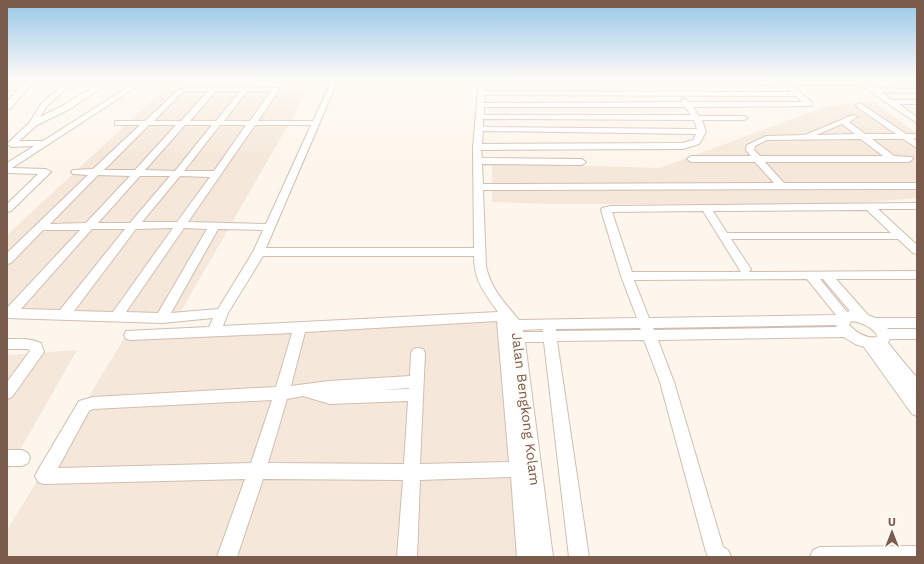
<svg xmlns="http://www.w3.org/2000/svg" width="924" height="564" viewBox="0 0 924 564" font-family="'Work Sans',sans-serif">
	<rect width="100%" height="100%" fill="#fdf6ec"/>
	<path fill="#f5e8da" d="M162,91l145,1 -127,221 -173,-2v-76z
		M874,102l43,31v65l-75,6h-291l-59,-2v-39l168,5 170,-63z
		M504,319l29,238h-526v-27l121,-198z
		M77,350l-70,123v-118z"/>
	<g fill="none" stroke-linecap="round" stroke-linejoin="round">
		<g stroke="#d1beb0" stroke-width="2">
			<path id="minor" d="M25,80h46l2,2 -27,25 -6,10 24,-12 41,-25h8l-43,29 -33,16 -18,16h24l96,-61h8l-135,88 34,1 5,3 -40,39 -4,1v-8l31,-30 -31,-1v-10l27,-17 -23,1 -4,-3 23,-22 11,-18 24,-22 -33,2 -22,25h-3v-7l11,-13 -11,1v-4l15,-1 2,-2z
				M332,80h6l-72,168h208l-1,-101 6,-67h398l-9,4 7,4 42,1v4l-35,-1 10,8h25v4h-18l18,13v6l-57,-38h-69l21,17v4l-119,1 6,9h45l4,2 -4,2h-42l4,12 -7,12 -16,5 -202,1 1,8 100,1 4,3 -4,3 -100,-1 1,20 291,-1 -19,-21h-64l-4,-3 4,-3h60l-5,-6 1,-5 19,-9 39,-1 48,-20 4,2 -8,5 16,12h31l-39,-27 -1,-2 4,-2 46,31h11v4l-4,1 4,2v7l-14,-9h-31l22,17 18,1 1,2 -4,3h-144l19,21h133v6l-434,1 3,76c4,22 19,37 33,54l118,-2 -16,-42 -20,-66 1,-2 9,-2 306,-3v6h-39l39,36v9l-4,-1 -15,-14h-167l20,30 -2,3 168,-1v8h-81l32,36 7,3h42v10h-30l1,1h29v10h-27l-2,4 29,35v17l-2,-1 2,3v19l-5,-2 -48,-67 -9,-3 -11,-7 -186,3 16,42 49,165 5,3 3,7h-23l-2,-5 -46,-170 -16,-42 -87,1 32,216h-20l-25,-215h-19l28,215h-36l-6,-80 -91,3 -3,77h-20l6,-77 -140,-1 -26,78h-20l28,-78 -201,5 -6,-2 -3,-6 3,-6 41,-69 14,-4 183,-10 16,-54 -161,7 -5,-1 -2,-4 2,-4 83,-4 4,-9 -51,5 -155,-5v-10l73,-78h-37l-32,33 -4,1v-11l81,-78 -15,-1 -2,-2 2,-2 20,-1 47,-44h-25v-4h30l33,-31 10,-3 90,1 2,1 -22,32h55zM485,83l298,2 8,7 -306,-1zM188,91h20l-27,30h-27l28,-29zM216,91h24l-24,30h-26zM247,91h24l-21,30h-26zM485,95l311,1 6,6h-112l-5,-3h-3v3l-198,1zM484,107h201l6,8h-207zM483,119l211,1 3,9 -214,-2zM842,124l13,10 -39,1zM149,125h27l-41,45h-31zM185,125h27l-37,46 -30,-1zM220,125h26l-32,46h-30zM255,125h56l-45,99 -78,-2zM483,131l213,3 -3,6 -11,3 -200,1zM861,139l22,17h-123l-6,-6 1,-4 12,-6zM98,175l32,1 -44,47 -36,1zM140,176h30l-40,47h-32zM180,176l30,1 -33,45h-35zM867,210l24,23h-164l-14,-22zM703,211l38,61h-109l-20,-60zM173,228l-60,84 -39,-1 62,-82zM184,228l23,1 -49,84 -32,-1zM92,229h33l-65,81 -39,-1zM218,229l45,1 -10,22 -35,57 -47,4zM263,256h211c0,25 10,36 24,56l-275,14 5,-13zM807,279l29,36 -187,3 -15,-38zM820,279h3l27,32 -3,1zM497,321l12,141 -89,2 5,-111 -2,-4 -5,-1 -5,1 -2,4 -1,23 -81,5 -38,5 14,-54zM851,321c10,1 18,5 25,12l1,4c-11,2 -20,-4 -28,-12zM836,325l1,2 -183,3 -1,-2zM640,328l1,2 -85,1v-2zM542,329l1,3h-20v-2zM409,388v1l-28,1zM303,396l27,8 78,-3 -4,63 -136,-1 19,-64zM272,400l-21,63 -193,5 31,-57 4,-2z
				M7,339c12,0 23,-1 34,4l3,9 -32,45 -5,2v-17l23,-31 -2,-2h-21z
				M7,450h15l6,3 2,5 -2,5 -6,3h-15z
				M917,546v11h-107l3,-7 7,-3z"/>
		</g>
		<use href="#minor" fill="#fff" fill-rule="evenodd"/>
	</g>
	<linearGradient id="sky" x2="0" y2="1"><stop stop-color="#97c7e8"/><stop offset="0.5" stop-color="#fefbf6"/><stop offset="1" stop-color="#fefbf6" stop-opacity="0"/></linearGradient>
	<rect width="924" height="159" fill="url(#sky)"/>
	<g text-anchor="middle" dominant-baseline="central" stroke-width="3" stroke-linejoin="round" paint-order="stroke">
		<g font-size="14" fill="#7a5c4d" stroke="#fffaf3">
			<text transform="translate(526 409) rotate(83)">Jalan Bengkong Kolam</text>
		</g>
	</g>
	<rect width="924" height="564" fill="none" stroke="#7a5c4d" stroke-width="16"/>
	<g transform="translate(892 532)" stroke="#fffaf3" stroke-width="3" paint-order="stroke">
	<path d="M0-3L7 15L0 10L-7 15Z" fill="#7a5c4d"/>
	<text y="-6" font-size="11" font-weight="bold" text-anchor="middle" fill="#7a5c4d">U</text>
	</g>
</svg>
